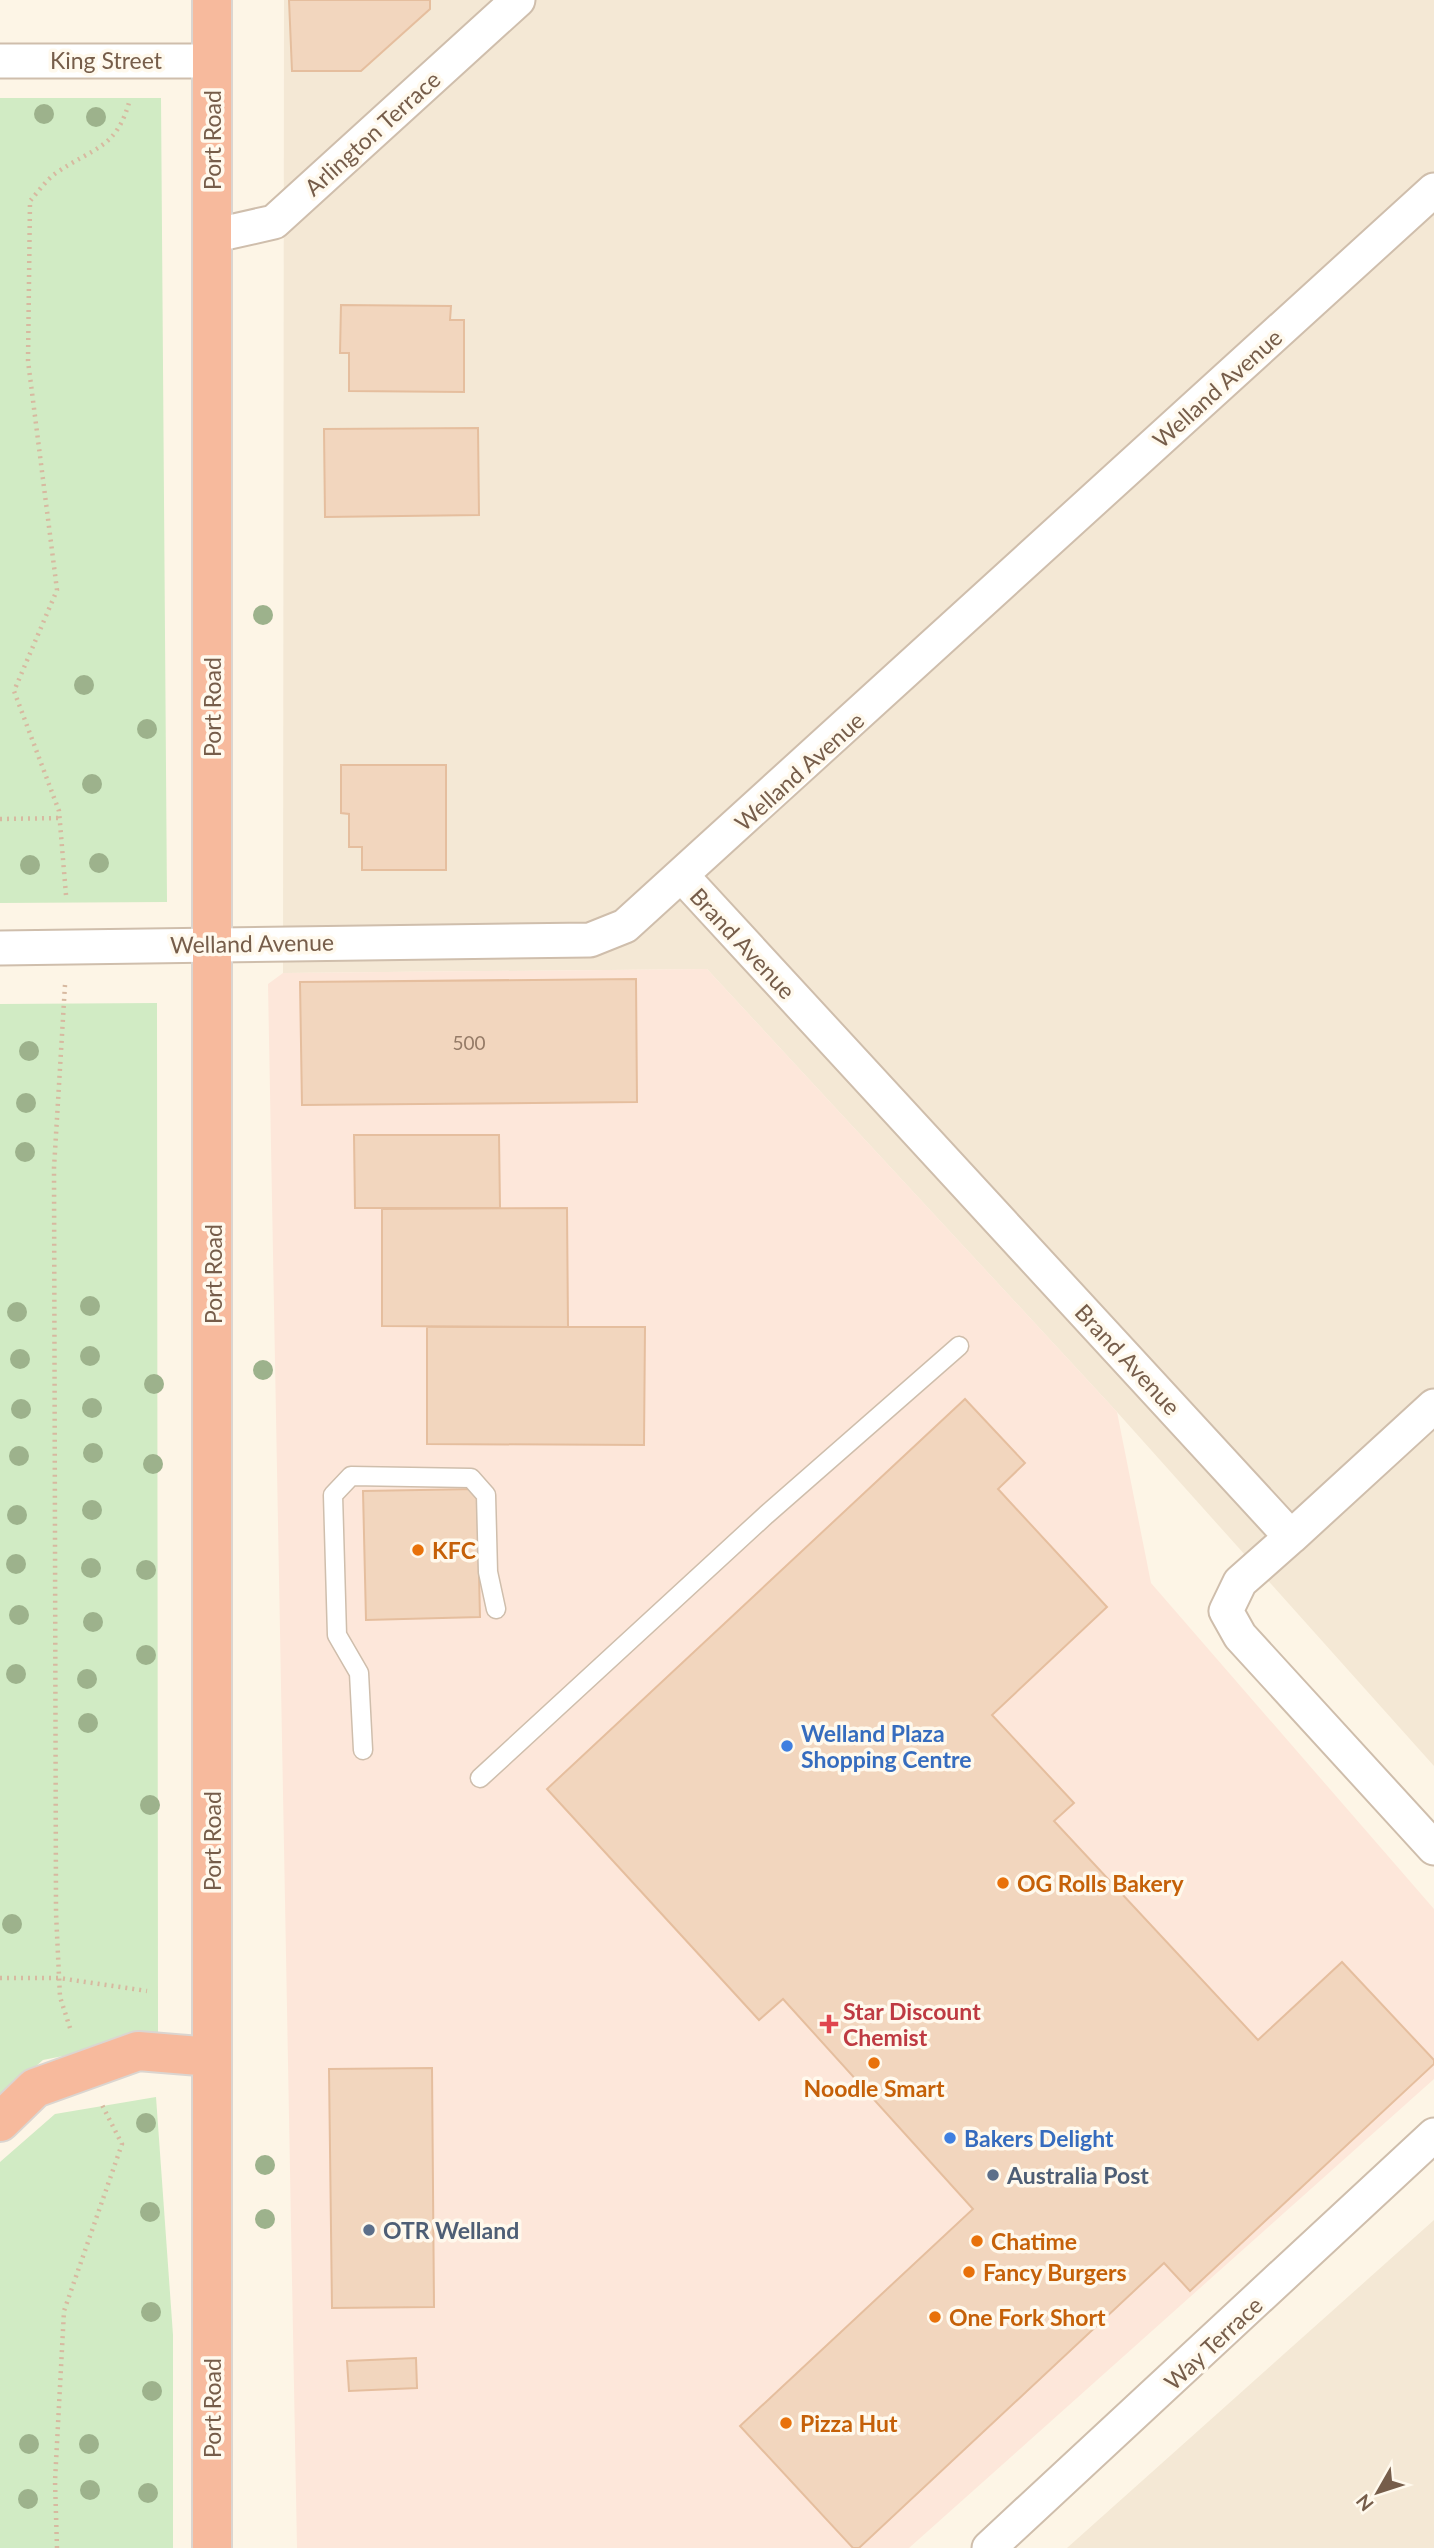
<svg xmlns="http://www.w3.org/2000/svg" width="1434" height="2548" viewBox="0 0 1434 2548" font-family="Lato,sans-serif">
	<rect width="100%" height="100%" fill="#fdf5e6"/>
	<path fill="#f4e8d5" d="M284,0h1150v1766l-317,-354 -410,-443 -424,4z
		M1434,2220v328h-367z"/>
	<path fill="#fde7da" d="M707,969l410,443 34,171 283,326v170l-525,469h-612l-29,-1564 15,-11z"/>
	<path fill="#d1ebc4" d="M0,98h161l6,804 -167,1z
		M157,1003l1,1034 -115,23 -43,37v-1093z
		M156,2097l17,238v213h-173v-386l55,-48z"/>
	<path fill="#f2d6be" stroke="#e5be9e" stroke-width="2" d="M289,0h141v9l-69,62h-69z
		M341,305l110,1 -1,14h14v72l-115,-1v-38h-9z
		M478,428l1,87 -154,2 -1,-88z
		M341,765h105v105h-84v-23h-13v-33l-8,-1z
		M636,979l1,123 -335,3 -2,-123z
		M354,1135h145l1,73h-145z
		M567,1208l1,119 -186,-1v-117z
		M427,1327h218l-1,118 -217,-1z
		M965,1399l60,64 -27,26 109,118 -115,108 82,88 -20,18 204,219 84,-78 92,98v4l-244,227 -26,-28 -305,285h-6l-113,-122 233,-217 -190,-210 -24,21 -212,-231z
		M477,1489l3,128 -114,3 -3,-129z
		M432,2068l2,239 -102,1 -3,-239z
		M416,2358l1,30 -68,3 -2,-30z"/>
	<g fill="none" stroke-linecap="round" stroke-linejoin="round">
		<g stroke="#cfbeac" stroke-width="21">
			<path id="lane" d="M363,1750l-4,-77 -22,-38 -4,-140 18,-19 120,2 15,17 2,77 8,37
				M480,1778l286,-263 193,-169"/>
		</g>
		<g stroke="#cfbeac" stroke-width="37">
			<path id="street" d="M0,61h212
				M212,236l62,-14 244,-222
				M683,877l608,660 -51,45 -14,29 14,25 194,212
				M0,948l590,-8 35,-14 809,-736
				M1291,1537l143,-131
				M989,2548l445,-413"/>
		</g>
		<g stroke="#dbd5d0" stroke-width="42">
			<path id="highway" d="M212,0v2548
				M0,2122l35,-34 103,-37 74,6"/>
		</g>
		<path stroke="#d7b9a0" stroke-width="4.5" stroke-dasharray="2 5" stroke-linecap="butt" d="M0,819l60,-1
			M66,895l-7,-84 -45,-120 43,-101 -29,-229 2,-160c8,-9 16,-21 26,-28 38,-26 61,-24 74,-74
			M65,985l-11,183 2,745 4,84 11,34
			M0,1978h59l88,13
			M57,2548l-2,-67 9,-170 58,-167 -20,-39"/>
		<use href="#lane" stroke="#fff" stroke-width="18"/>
		<use href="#street" stroke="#fff" stroke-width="33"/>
		<use href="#highway" stroke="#f7ba9d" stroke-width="38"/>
	</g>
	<g fill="#9db28c">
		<circle cx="44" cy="114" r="10"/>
		<circle cx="96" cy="117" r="10"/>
		<circle cx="263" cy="615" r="10"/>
		<circle cx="84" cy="685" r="10"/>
		<circle cx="147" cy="729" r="10"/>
		<circle cx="92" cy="784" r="10"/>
		<circle cx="99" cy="863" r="10"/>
		<circle cx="30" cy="865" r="10"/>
		<circle cx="29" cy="1051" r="10"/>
		<circle cx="26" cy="1103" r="10"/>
		<circle cx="25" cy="1152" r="10"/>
		<circle cx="90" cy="1306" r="10"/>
		<circle cx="17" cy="1312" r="10"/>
		<circle cx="90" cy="1356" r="10"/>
		<circle cx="20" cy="1359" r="10"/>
		<circle cx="263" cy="1370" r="10"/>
		<circle cx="154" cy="1384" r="10"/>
		<circle cx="92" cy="1408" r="10"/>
		<circle cx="21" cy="1409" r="10"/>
		<circle cx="93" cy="1453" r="10"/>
		<circle cx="19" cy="1456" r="10"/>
		<circle cx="153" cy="1464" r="10"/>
		<circle cx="92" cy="1510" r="10"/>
		<circle cx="17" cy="1515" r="10"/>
		<circle cx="16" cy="1564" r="10"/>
		<circle cx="91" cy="1568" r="10"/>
		<circle cx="146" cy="1570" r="10"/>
		<circle cx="19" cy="1615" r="10"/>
		<circle cx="93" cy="1622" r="10"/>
		<circle cx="146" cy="1655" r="10"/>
		<circle cx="16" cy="1674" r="10"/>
		<circle cx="87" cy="1679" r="10"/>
		<circle cx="88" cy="1723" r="10"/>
		<circle cx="150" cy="1805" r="10"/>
		<circle cx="12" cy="1924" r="10"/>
		<circle cx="146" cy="2123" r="10"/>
		<circle cx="265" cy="2165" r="10"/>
		<circle cx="150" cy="2212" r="10"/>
		<circle cx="265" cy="2219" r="10"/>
		<circle cx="151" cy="2312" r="10"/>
		<circle cx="152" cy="2391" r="10"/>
		<circle cx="29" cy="2444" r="10"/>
		<circle cx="89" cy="2444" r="10"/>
		<circle cx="90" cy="2490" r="10"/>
		<circle cx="148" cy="2493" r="10"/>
		<circle cx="28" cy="2499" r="10"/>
	</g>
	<g fill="#e8710a" stroke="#fff9ed" stroke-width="2.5">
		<circle cx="418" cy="1550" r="7"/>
		<circle cx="1003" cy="1883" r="7"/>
		<circle cx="874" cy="2063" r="7"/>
		<circle cx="977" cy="2241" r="7"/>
		<circle cx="969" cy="2272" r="7"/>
		<circle cx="935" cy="2317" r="7"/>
		<circle cx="786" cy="2423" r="7"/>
	</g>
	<g fill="#3f7fe0" stroke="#fff9ed" stroke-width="2.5">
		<circle cx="787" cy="1746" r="7"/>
		<circle cx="950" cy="2138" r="7"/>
	</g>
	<path fill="#e0444e" stroke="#fff9ed" stroke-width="2.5" d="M825.5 2013.5h7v7h7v7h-7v7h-7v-7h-7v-7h7z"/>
	<g fill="#5c6f8a" stroke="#fff9ed" stroke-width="2.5">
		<circle cx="993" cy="2175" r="7"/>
		<circle cx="369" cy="2230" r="7"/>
	</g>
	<g text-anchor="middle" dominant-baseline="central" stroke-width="7" stroke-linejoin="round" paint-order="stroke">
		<g font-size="19" fill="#957b67">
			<text x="469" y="1042">500</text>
		</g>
		<g font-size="23" fill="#765d4a" stroke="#fff9ed">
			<text x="106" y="60">King Street</text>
			<text transform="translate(372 133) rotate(-42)">Arlington Terrace</text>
			<text transform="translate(212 140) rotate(-90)">Port Road</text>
			<text transform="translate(1217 388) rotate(-42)">Welland Avenue</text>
			<text transform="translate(212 707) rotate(-90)">Port Road</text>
			<text transform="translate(799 771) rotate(-42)">Welland Avenue</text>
			<text transform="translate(252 943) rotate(-1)">Welland Avenue</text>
			<text transform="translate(743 943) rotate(47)">Brand Avenue</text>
			<text transform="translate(213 1274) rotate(-90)">Port Road</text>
			<text transform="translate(1128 1359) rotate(47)">Brand Avenue</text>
			<text transform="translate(212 1841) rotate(-90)">Port Road</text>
			<text transform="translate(1213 2343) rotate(-43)">Way Terrace</text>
			<text transform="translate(212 2408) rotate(-90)">Port Road</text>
		</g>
		<g font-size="23" font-weight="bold" fill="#c56008" stroke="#fff9ed" text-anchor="start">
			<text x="432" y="1550">KFC</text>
			<text x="1017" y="1883">OG Rolls Bakery</text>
			<text x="874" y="2088" text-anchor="middle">Noodle Smart</text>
			<text x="991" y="2241">Chatime</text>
			<text x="983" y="2272">Fancy Burgers</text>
			<text x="949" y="2317">One Fork Short</text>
			<text x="800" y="2423">Pizza Hut</text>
		</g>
		<g font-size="23" font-weight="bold" fill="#366cbe" stroke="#fff9ed" text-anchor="start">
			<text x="801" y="1733">Welland Plaza<tspan x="801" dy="26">Shopping Centre</tspan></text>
			<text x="964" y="2138">Bakers Delight</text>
		</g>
		<g font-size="23" font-weight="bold" fill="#be3a42" stroke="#fff9ed" text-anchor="start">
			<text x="843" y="2011">Star Discount<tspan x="843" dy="26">Chemist</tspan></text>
		</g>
		<g font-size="23" font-weight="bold" fill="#4e5e75" stroke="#fff9ed" text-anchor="start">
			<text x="1007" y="2175">Australia Post</text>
			<text x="383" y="2230">OTR Welland</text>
		</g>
	</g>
	<g transform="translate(1378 2492) rotate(231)" stroke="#fff9ed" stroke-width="5" paint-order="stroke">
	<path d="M0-5L12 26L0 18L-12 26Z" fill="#765d4a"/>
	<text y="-10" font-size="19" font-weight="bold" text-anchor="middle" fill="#765d4a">N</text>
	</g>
</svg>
